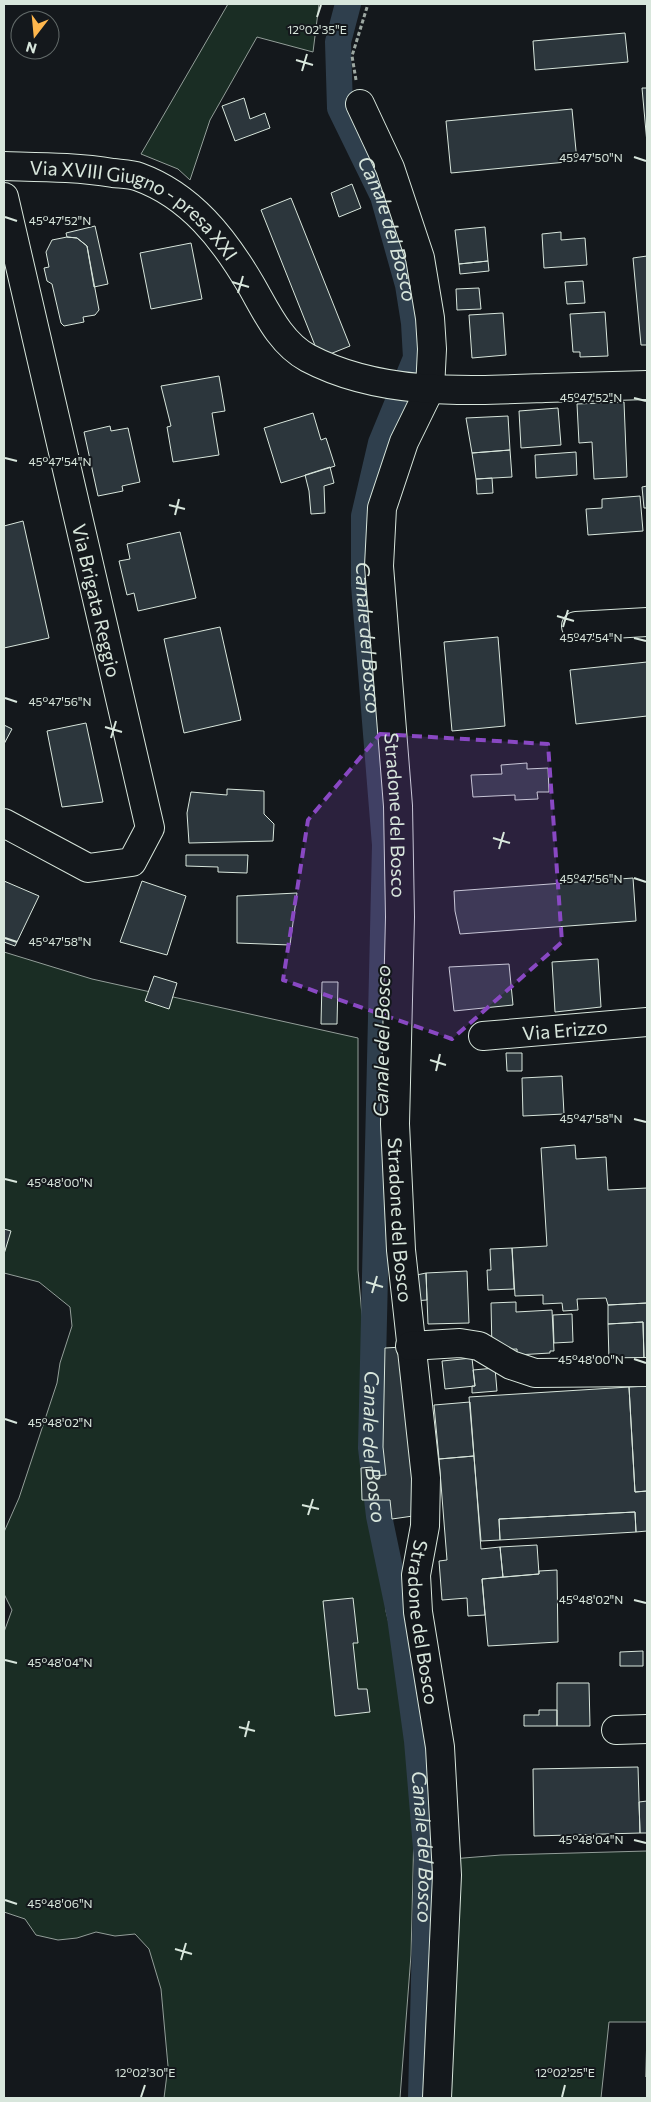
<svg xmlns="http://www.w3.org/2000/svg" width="651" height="2102" viewBox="0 0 651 2102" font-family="Commissioner,sans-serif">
	<rect width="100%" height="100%" fill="#14181c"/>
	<path fill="#1a2d24" stroke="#939e99" d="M228,4h91l-6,48 -56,-15 -47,83 -20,60 -12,-11 -37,-15z
		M4,952l88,27 266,59v232l6,68 24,102 5,60 -7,75v36l14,56 9,57 5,106 -3,125 -11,143h-236l4,-32 -7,-77 -12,-40 -14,-15 -20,2 -19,-4 -19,6 -19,2 -22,-5 -11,-16 -21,-7v-280l8,-22 -8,-16v-62l15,-34 38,-115 3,-20 12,-37 -2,-19 -31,-25 -35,-9z
		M647,1851v171h-38l-8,76h-163l13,-239 50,-4z"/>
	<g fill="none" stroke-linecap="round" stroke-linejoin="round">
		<path stroke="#2f3f4d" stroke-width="26" id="s1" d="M348,4l-10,38 2,66 43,88 25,89 6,38 2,35 -35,85 -17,73v69l21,260 -14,603 8,68 21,101 17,124 10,119 -6,238"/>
	</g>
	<path fill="#2c363c" stroke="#d8e6dc" d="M625,33l3,29 -93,8 -2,-29z
		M642,88h5v55z
		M244,98l6,21 15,-6 5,15 -35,13 -13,-35z
		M572,109l5,52 -126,12 -5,-52z
		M352,184l9,24 -22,9 -8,-24z
		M291,198l59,148 -30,12 -59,-148z
		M95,226l13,58 -14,3 -7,-41 -10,-8 -10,-1 -1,-4z
		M485,227l3,34 -29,3 -4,-34z
		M561,232v8l24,-2 2,27 -43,3 -2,-34z
		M67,237l10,1 10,8 12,64 -4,5 -12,2 1,5 -20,4 -3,-3 -9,-39 -5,-3 -3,-13 5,-1 -3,-15 6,-12z
		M191,243l11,56 -51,10 -11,-56z
		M647,256v89h-6l-8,-87z
		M488,261l1,10 -29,3 -1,-10z
		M583,281l2,22 -18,1 -2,-22z
		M479,288l2,21 -24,1 -1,-21z
		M605,312l3,44 -28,1v-5h-7l-3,-38z
		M503,313l3,42 -34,3 -3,-43z
		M219,376l6,35 -13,2 7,42 -46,7 -6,-35 4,-1 -10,-40z
		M624,402l3,75 -33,2 -2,-37 -13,1 -2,-39z
		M558,408l3,37 -40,3 -2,-37z
		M313,413l8,27 5,-2 9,28 -54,17 -17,-55z
		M508,416l2,34 -38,3 -6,-35z
		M110,426l1,5 17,-3 12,54 -18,4 1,5 -25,5 -14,-64z
		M510,450l2,27 -36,2 -4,-26z
		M576,452l1,23 -41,3 -1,-23z
		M330,467l4,16 -10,3 1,27 -14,1 -2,-23 -4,-16z
		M492,478l1,15 -16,1 -1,-15z
		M647,486v22h-3l-2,-21z
		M640,496l3,35 -55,4 -2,-26 16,-1v-9z
		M23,521l26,117 -45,10v-122z
		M180,532l16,66 -58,13 -4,-18 -7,2 -8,-34 11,-2 -3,-15z
		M220,627l21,93 -57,13 -20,-94z
		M498,637l7,89 -53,5 -8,-89z
		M647,662v54l-71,8 -6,-54z
		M86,723l17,79 -41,5 -15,-76z
		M4,725l8,4 -8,15z
		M527,763v6l21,-1 1,24h-12l1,7 -23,1v-5l-42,2 -2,-22 31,-1 -1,-9z
		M227,789l37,2v23l10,10 -1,17 -84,2 -2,-30 4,-21 36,3z
		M186,855h62l-1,18 -29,-1v-5l-32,-1z
		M633,878l3,43 -176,13 -5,-23 -1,-20z
		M4,881l35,15 -24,50 -11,-4z
		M142,881l44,15 -19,59 -47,-13z
		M297,893l-7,52 -53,-2v-47z
		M598,959l3,48 -46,5 -3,-50z
		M509,964l4,41 -59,6 -5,-44z
		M154,976l23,7 -8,26 -24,-8z
		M322,982h16l-1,42h-16z
		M506,1053h16v18h-15z
		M562,1076l2,38 -41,2 -1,-38z
		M575,1145l1,14 30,-2 2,33 39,-2v115l-39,2 -2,-7 -29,1 1,11 -15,1 -1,-8 -19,1v-9l-28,1 -3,-48 35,-2 -6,-98z
		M4,1229l7,2 -7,23z
		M512,1248l2,41 -26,1 -1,-20h4l-1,-21z
		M467,1271l2,52 -41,1 -2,-51z
		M426,1273l1,27 -14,1 -1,-25z
		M516,1302v10l36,-2 2,41h-4v2l-33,2v-6l-25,1 -1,-47z
		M647,1303v56h-3l-1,-37 -35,2v-19z
		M572,1314l1,28 -19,1 -1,-28z
		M643,1322l1,37 -35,1 -1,-36z
		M402,1347l6,96 7,-1 5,73 -28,4 -2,-19h-28l-1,-32 11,-1 1,9 13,-1 -3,-28 2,-99z
		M472,1358l3,28 -30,3 -3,-28z
		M495,1368l2,23 -25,2v-7h3l-2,-16z
		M647,1386v105l-12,1 -6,-105z
		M629,1387l6,105 12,-1v40l-11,1 -1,-20 -136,7 1,21 -19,1 -12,-144z
		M470,1402l4,54 -35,3 -5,-54z
		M474,1456l7,93 19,-2 3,30 -21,2 3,36 -17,1 -1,-18 -25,2 -3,-39 8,-1 -8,-101z
		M635,1512l1,20 -136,8 -1,-21z
		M537,1545l2,29 -36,3 -3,-30z
		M557,1570l1,72 -70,4 -6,-67 57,-5v-3z
		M353,1598l5,45h-5l5,46h9l3,23 -35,4 -12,-115z
		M643,1651v15h-23v-14z
		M557,1683h32l1,43h-33z
		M539,1710h18v16h-33v-11h15z
		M638,1767l2,66 -106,3 -1,-67z
		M647,1801v32h-7l-1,-31z
		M647,2024v53h-1z"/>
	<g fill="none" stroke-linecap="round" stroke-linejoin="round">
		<g stroke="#d8e6dc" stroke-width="30">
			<g id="minor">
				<path id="s2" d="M360,104l30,64 30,90 10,60 2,31 -2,40 -26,53 -22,66 -3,58 19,240 2,111 -5,207 6,126 25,228 -1,48 -9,49 2,37 22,135 7,128 -10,223"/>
				<path id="s3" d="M4,197l146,631 -18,34 -44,6 -84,-45"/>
				<path d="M576,626l71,-4"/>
				<path id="s4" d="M483,1036l164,-14"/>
				<path d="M410,1346l50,-3 19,3 32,19 24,8 112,-1"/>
				<path d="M616,1730l31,-1"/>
			</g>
		</g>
		<g stroke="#d8e6dc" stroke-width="30">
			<g id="major">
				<path id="s5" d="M4,166c36,1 73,1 109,7 8,1 18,1 26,4 52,19 85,62 112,108 15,26 29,58 57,73 72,38 159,33 237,30 34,-1 68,-2 102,-3"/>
			</g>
		</g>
		<path stroke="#9da8a2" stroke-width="3" stroke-dasharray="4 2.5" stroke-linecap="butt" d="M356,80l-4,-24 16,-52"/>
		<use href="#minor" stroke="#14181c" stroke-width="28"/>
		<use href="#major" stroke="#14181c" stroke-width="28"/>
	</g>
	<path fill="#8948c3" fill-opacity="0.2" stroke="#8948c3" stroke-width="4" stroke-dasharray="10 6" stroke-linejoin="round" d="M380,734l168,10 14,198 -110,97 -169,-59 25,-160z"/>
	<path fill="none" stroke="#d8e6dc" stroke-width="2" d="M317,17l4,-12M296,60l17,5M302,71l5,-17M634,157l12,4M5,217l12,4M232,282l17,5M238,293l5,-17M634,398l12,3M5,458l12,3M169,505l16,4M175,515l4,-16M557,616l17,5M563,627l5,-17M634,638l12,3M5,698l12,4M105,727l17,5M111,738l5,-17M493,838l17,5M499,849l5,-17M634,878l12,4M5,938l12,4M430,1060l16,5M436,1071l4,-17M634,1119l12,3M5,1179l12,3M366,1282l17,5M372,1293l5,-17M634,1359l12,4M5,1419l12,4M302,1505l17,4M308,1515l5,-16M634,1600l12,3M5,1660l12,3M239,1727l16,4M245,1737l4,-16M634,1840l12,3M5,1900l12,4M175,1949l17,5M181,1960l5,-17M141,2097l4,-12M562,2097l3,-12"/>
	<g text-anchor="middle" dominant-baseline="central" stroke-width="4" stroke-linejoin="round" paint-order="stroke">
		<g font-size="19" fill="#d8e6dc" stroke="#14181c">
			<text stroke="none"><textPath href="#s5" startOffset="144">Via XVIII Giugno - presa XXI</textPath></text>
			<text stroke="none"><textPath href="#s3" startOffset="414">Via Brigata Reggio</textPath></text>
			<text stroke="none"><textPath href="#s2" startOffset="734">Stradone del Bosco</textPath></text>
			<text stroke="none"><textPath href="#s4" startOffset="82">Via Erizzo</textPath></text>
			<text stroke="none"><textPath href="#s2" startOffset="1139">Stradone del Bosco</textPath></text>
			<text stroke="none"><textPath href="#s2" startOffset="1544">Stradone del Bosco</textPath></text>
		</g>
		<g font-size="20" font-style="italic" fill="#d8e6dc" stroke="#14181c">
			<text stroke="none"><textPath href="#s1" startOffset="236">Canale del Bosco</textPath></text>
			<text stroke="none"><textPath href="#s1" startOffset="658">Canale del Bosco</textPath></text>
			<text transform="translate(381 1041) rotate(-89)">Canale del Bosco</text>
			<text stroke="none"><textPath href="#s1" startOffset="1468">Canale del Bosco</textPath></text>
			<text stroke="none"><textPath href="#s1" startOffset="1872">Canale del Bosco</textPath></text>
		</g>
	</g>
	<g font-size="12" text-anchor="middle" fill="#d8e6dc" stroke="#14181c" stroke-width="4" stroke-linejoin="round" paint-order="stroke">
		<text x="317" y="34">12°02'35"E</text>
		<text x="591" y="162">45°47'50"N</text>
		<text x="60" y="225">45°47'52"N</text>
		<text x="591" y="402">45°47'52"N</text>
		<text x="60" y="466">45°47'54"N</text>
		<text x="591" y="642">45°47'54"N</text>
		<text x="60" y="706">45°47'56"N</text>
		<text x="591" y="883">45°47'56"N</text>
		<text x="60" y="946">45°47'58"N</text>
		<text x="591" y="1123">45°47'58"N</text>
		<text x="60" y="1187">45°48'00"N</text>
		<text x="591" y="1364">45°48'00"N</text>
		<text x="60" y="1427">45°48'02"N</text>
		<text x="591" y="1604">45°48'02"N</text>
		<text x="60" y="1667">45°48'04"N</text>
		<text x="591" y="1844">45°48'04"N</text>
		<text x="60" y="1908">45°48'06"N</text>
		<text x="145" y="2077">12°02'30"E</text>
		<text x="565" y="2077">12°02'25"E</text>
	</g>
	<rect width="651" height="2102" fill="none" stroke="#d8e6dc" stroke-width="10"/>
	<g transform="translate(35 35) rotate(196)"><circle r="24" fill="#14181c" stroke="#626a69"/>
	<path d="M0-4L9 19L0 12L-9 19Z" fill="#ffb74d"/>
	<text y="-8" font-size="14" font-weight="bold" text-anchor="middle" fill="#d8e6dc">N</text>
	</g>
</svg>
